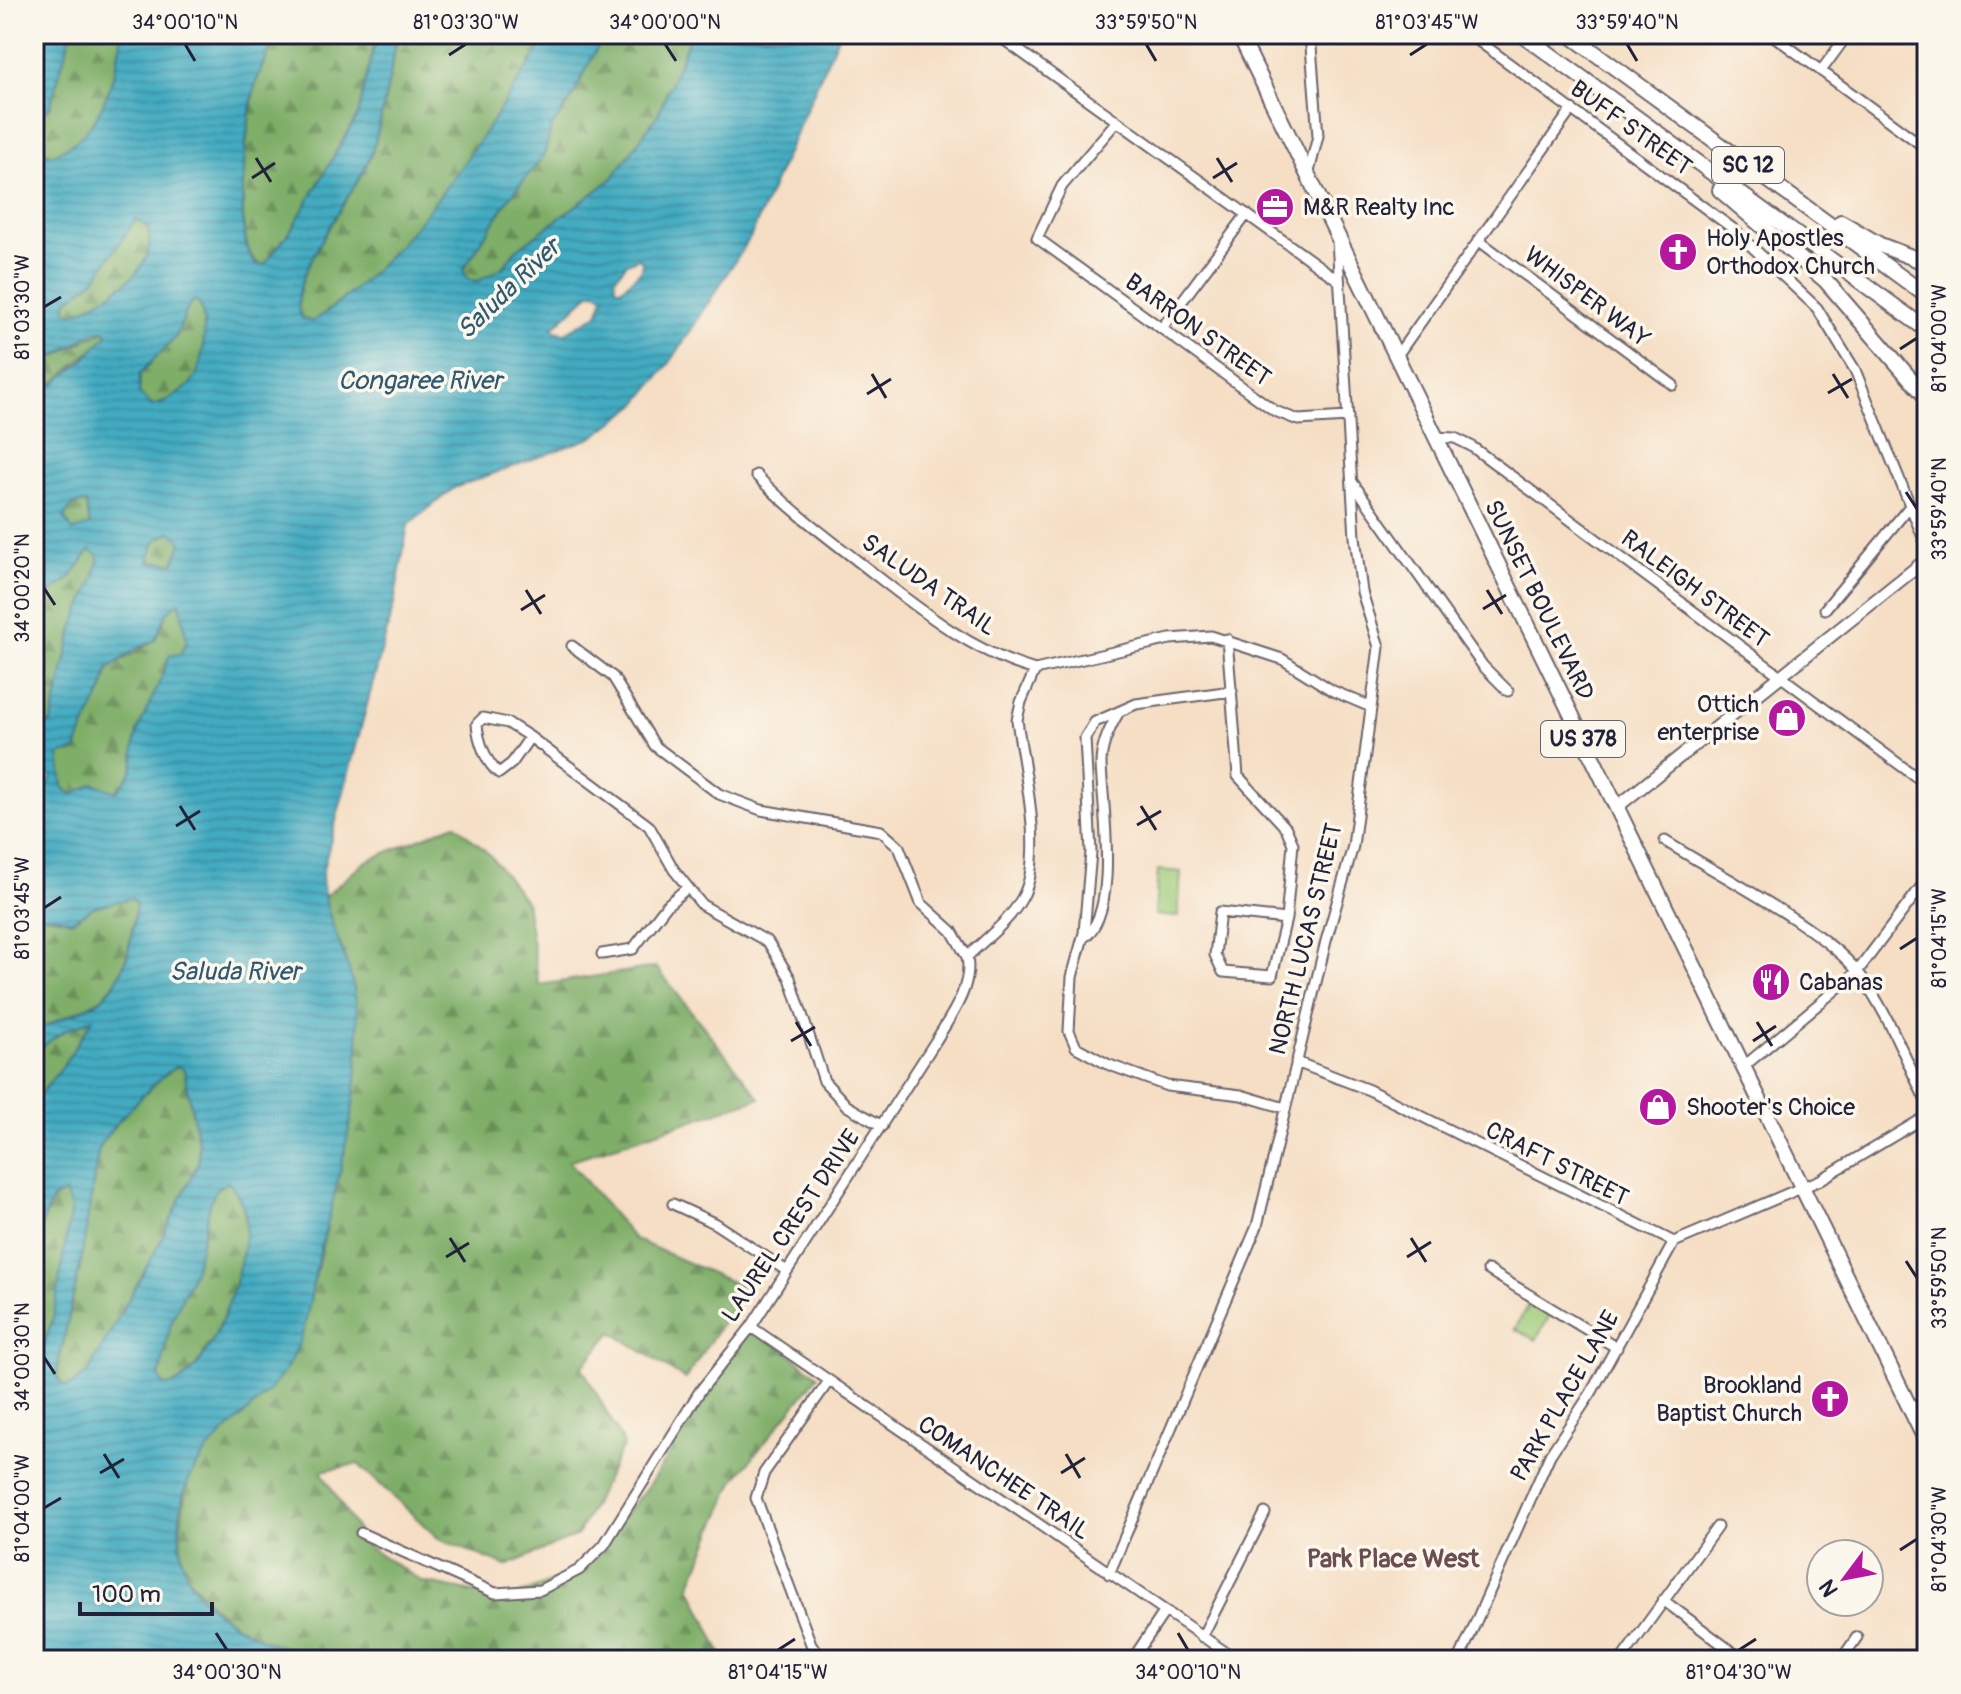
<svg xmlns="http://www.w3.org/2000/svg" width="1961" height="1694" viewBox="0 0 1961 1694" font-family="Pangolin,sans-serif">
	<defs>
		<pattern id="grass-tufts" width="24" height="20" patternUnits="userSpaceOnUse" patternTransform="scale(2)"><rect width="24" height="20" fill="#9dca77"/><path d="M3 7l-1-3M5 7V3M7 7l1-3M15 17l-1-3M17 17v-4M19 17l1-3" fill="none" stroke="#87ad68"/></pattern>
		<pattern id="forest-firs" width="22" height="20" patternUnits="userSpaceOnUse" patternTransform="scale(2)"><rect width="22" height="20" fill="#7eae68"/><path d="M5 1l3.5 6h-7zM16 11l3.5 6h-7z" fill="#678d57"/></pattern>
		<pattern id="water-rules" width="6" height="5" patternUnits="userSpaceOnUse" patternTransform="scale(2)"><rect width="6" height="5" fill="#42abc1"/><path d="M0 2.5h6" fill="none" stroke="#378b9e"/></pattern>
	</defs>
	<rect width="100%" height="100%" fill="#fbf7ec"/>
	<filter id="ink" filterUnits="userSpaceOnUse"><feTurbulence type="fractalNoise" baseFrequency=".0125" numOctaves="2"/><feDisplacementMap in="SourceGraphic" scale="16" xChannelSelector="R" yChannelSelector="G"/><feConvolveMatrix kernelMatrix="1 2 1 2 8 2 1 2 1" color-interpolation-filters="sRGB"/></filter>
	<filter id="wash" filterUnits="userSpaceOnUse"><feTurbulence type="fractalNoise" baseFrequency=".006" numOctaves="4" result="noise"/><feDisplacementMap in="SourceGraphic" scale="32" xChannelSelector="R" yChannelSelector="G"/><feGaussianBlur stdDeviation="1.8" result="paint"/><feColorMatrix in="noise" values="0 0 0 0 0 0 0 0 0 0 0 0 0 0 0 0 0 1.4 0 .05"/><feComposite in="paint" operator="in"/></filter>
	<g filter="url(#wash)">
		<rect width="100%" height="100%" fill="#f5dec4"/>
		<path fill="url(#grass-tufts)" stroke="#607659" stroke-width="2" d="M1529,1303l21,12 -14,25 -21,-11z"/>
		<path fill="url(#forest-firs)" stroke="#506852" stroke-width="2" d="M71,34h51c-7,47 -21,103 -70,121l-18,-10v-24l16,-14z
			M277,34h100l-19,81 -65,112 -28,38c-38,-2 -17,-146 -11,-174 4,-20 15,-38 23,-57z
			M398,34h151c-65,100 -136,221 -237,288l-10,-4c-22,-39 58,-125 71,-169 11,-38 17,-77 25,-115z
			M604,34h87l-33,80 -46,65 -97,72c-11,16 -27,36 -48,28l-4,-9 45,-70 36,-45 7,-27 20,-28z
			M136,219l12,8c9,47 -30,62 -64,82l-11,4 -8,-2 1,-9 29,-23z
			M196,300c16,13 9,62 -2,79 -8,12 -29,24 -42,27l-13,-13 1,-19 36,-37 14,-34z
			M104,330l4,1 -3,8 -71,61v-32z
			M86,503l4,22 -17,7 -9,-15 10,-13z
			M171,532l11,9 -8,22 -25,-2 6,-20z
			M90,550l9,6 -4,20 -21,49 -23,98 -17,5v-122l36,-28z
			M180,602l7,40 -7,13 -11,1 -11,34 -21,41 -2,39 -19,22 -43,3 -10,-8 -5,-33 18,-4c8,-32 28,-51 32,-81l47,-29 13,-29z
			M455,824l35,31 36,47 13,83 117,-18 104,131 -191,63 65,78 111,49 -60,91 -73,-47 -30,35 42,77 -46,91 -72,31 -67,-27 -81,-75 -37,7 46,75 56,36 86,17 72,-30 70,-87 100,-158 67,52 -84,105 -44,105 34,74 -413,-3 -66,-24 -34,-28 -23,-28 -6,-16 -2,-30 6,-47 23,-38 57,-52 27,-37 9,-24 35,-150 17,-98 2,-80 -32,-108 42,-36z
			M129,897l7,6c-5,34 -8,77 -39,98 -18,13 -43,18 -63,32v-118l40,5 20,-13z
			M93,1019l-30,47 -29,36v-50l30,-21z
			M179,1066l5,4 14,72 1,19 -41,85 -71,128 -20,13 -6,-2 -5,-11 25,-113 18,-114c7,-15 66,-78 80,-81z
			M228,1182c8,9 15,21 17,33 7,39 -35,170 -81,171l-5,-8 12,-55 24,-55 16,-68 5,-11z
			M63,1192l6,5 2,12 -18,110 -11,26 -4,2 -4,-2c0,-38 -11,-133 29,-153z"/>
		<path fill="#9dca77" stroke="#607659" stroke-width="2" d="M1158,870l23,2 -3,45 -23,-2z"/>
		<path fill="url(#water-rules)" stroke="#32667e" stroke-width="2" fill-rule="evenodd" d="M39,34h32l-21,73 -16,14v-78z
			M122,34h155c-8,17 -17,34 -22,52 -8,31 -24,158 1,178l8,1 29,-38 65,-112 19,-81h21c-8,38 -14,77 -25,115 -13,43 -93,131 -71,169l10,4c98,-63 174,-192 237,-288h55l-33,66 -20,28 -7,27 -36,45 -45,70 4,9 9,3 28,-15 11,-16 97,-72 46,-65 33,-80h148l-88,202 -79,124 -36,45 -43,32 -139,51 -46,37 -14,79 -72,269c0,44 29,85 34,128 10,83 -16,172 -36,251 -7,27 -10,56 -18,83 -30,95 -141,96 -120,223 10,60 100,95 151,102h-285l-14,-11v-304h9l10,-26 18,-110 -6,-16 -12,5 -19,45v-141l29,-36 30,-47 -29,12 -30,21v-19c20,-14 45,-19 63,-31 31,-22 35,-65 39,-99l-4,-5 -38,9 -23,14 -20,-6h-17v-106l18,-33 -18,-3v-45l17,-5 23,-98 21,-49 4,-20 -9,-6 -20,28 -36,28v-206l49,-39 25,-27 -4,-4 -7,1 -63,37v-223l17,10c50,-18 64,-75 71,-121zM136,219l12,8c10,44 -32,63 -64,82l-11,4 -7,-2v-9l29,-23zM638,258l4,3 -1,10 -20,18 -5,-2 -1,-9 12,-15zM597,292l7,5 -6,17 -33,19 -10,-2 -2,-3 37,-35zM195,300c15,10 9,64 -1,79 -8,12 -29,25 -42,27l-13,-13 1,-19 36,-37 14,-34zM86,503l4,22 -17,6 -9,-14 10,-13zM171,532l11,9 -8,22 -25,-1 6,-21zM180,602l7,40 -7,12 -11,2c-8,26 -20,47 -30,72 -13,31 8,30 -23,64l-22,-9 -22,12 -9,-8 -4,-32 17,-5c8,-32 28,-50 32,-81l28,-20 19,-9 13,-29zM179,1066l5,4 14,71 1,20 -41,85 -71,128 -19,13 -6,-2 -6,-11 25,-113 18,-114c7,-15 66,-78 80,-81zM228,1182c10,11 17,25 18,39 1,39 -35,164 -82,165l-5,-9 12,-54 24,-55 16,-68 5,-11z"/>
	</g>
	<g filter="url(#ink)">
		<g fill="none" stroke-linecap="round" stroke-linejoin="round">
			<g stroke="#6c646b" stroke-width="13">
				<path id="minor" d="M996,34l342,246
					M1469,34l263,194 85,80 38,62 72,177
					M1771,34l156,115
					M1821,71l27,-37
					M1117,121l-55,65 -25,52 238,173 23,9 50,-3
					M1308,176l10,-40 -8,-102
					M1478,240l195,145
					M1162,328l85,-114
					M1396,357l176,-248
					M1435,437l20,1 16,8 456,339
					M756,475c31,32 67,59 103,87 54,42 109,89 176,108l135,-31 41,-3 71,23 51,32 38,16
					M1353,483l130,183 25,25
					M1825,609l85,-103
					M1227,639l11,137 48,52 7,16 -7,75
					M572,646l41,31 42,69 64,48 42,16 120,21 18,16 22,56 31,28 15,26
					M1232,691l-96,13 -41,18 -10,16 6,114 -7,81 -12,44 -3,54 7,16 31,17 60,22 74,9 44,13
					M483,718l25,5 22,14 -18,26 -13,10c-13,-9 -21,-34 -22,-49z
					M530,737l119,89 25,44 28,35 66,37 22,36 34,103 23,25 35,20
					M1665,841c52,33 157,86 193,131 29,38 48,89 69,131
					M1220,912l66,7 -14,57 -49,-4 -8,-17z
					M1083,938c38,-24 19,-136 18,-174 0,-18 9,-37 18,-52
					M602,954l31,-5 33,-43 21,-18
					M1296,1062l73,28 305,152 146,-62 107,-64
					M1743,1067l114,-95 70,-93
					M673,1204l41,19 73,48
					M1488,1270l129,78
					M751,1327l486,333
					M361,1533l134,60 45,-3 39,-20 25,-25 96,-154 51,-64 184,-285c15,-25 38,-55 32,-85 19,-19 42,-35 55,-59 24,-42 1,-131 -5,-178l4,-18 14,-32
					M1109,1574l148,-348 69,-285 27,-95 26,-199 -17,-55 -7,-55 -18,-297
					M1663,1600l80,60
					M1202,1637l63,-124
					M822,1660l-11,-16 -55,-146 8,-25 65,-92
					M1132,1660l33,-49
					M1459,1660l91,-205 41,-62 83,-151
					M1621,1660l96,-133
					M1841,1660l16,-23"/>
			</g>
			<g stroke="#6c646b" stroke-width="15">
				<path id="tertiary" d="M1617,807l310,-248"/>
			</g>
			<g stroke="#6c646b" stroke-width="18">
				<path id="primary" d="M1239,34l688,1409"/>
			</g>
			<g stroke="#6c646b" stroke-width="18">
				<path id="trunk" d="M1522,34l405,296
					M1569,34l358,262
					M1720,190l106,91 101,117
					M1841,222l39,23 47,18"/>
			</g>
			<use href="#minor" stroke="#fff" stroke-width="9"/>
			<use href="#tertiary" stroke="#fff" stroke-width="11"/>
			<use href="#primary" stroke="#fff" stroke-width="14"/>
			<use href="#trunk" stroke="#fff" stroke-width="14"/>
		</g>
	</g>
	<path fill="none" stroke="#22223b" stroke-width="3" d="M185,44l10,17M665,44l11,17M1146,44l10,17M1627,44l10,17M449,55l17,-11M1410,55l17,-11M256,158l15,24M1217,158l15,24M252,178l23,-15M1213,178l24,-15M44,307l17,-10M1900,349l17,-11M872,374l14,24M1833,374l15,24M1828,393l24,-14M867,394l24,-15M1906,492l11,17M44,588l11,17M526,590l15,24M1487,590l15,24M1483,609l23,-14M521,610l24,-15M180,806l15,24M1141,806l15,24M1137,825l24,-14M176,826l24,-15M44,908l17,-11M1900,949l17,-11M796,1022l15,24M1757,1022l15,24M791,1041l24,-14M1753,1041l23,-15M450,1238l15,24M1411,1238l15,24M446,1257l23,-14M1407,1257l24,-15M1906,1261l11,17M44,1357l11,17M104,1454l15,24M1066,1454l14,24M100,1473l24,-14M1061,1473l24,-15M44,1508l17,-10M1900,1550l17,-11M216,1633l11,17M1178,1633l10,17M778,1650l17,-11M1739,1650l17,-11"/>
	<defs>
		<g id="office-disc" transform="scale(2)"><circle r="9.5" fill="#b5179e" stroke="#fbf7ec"/><path d="M-6-3h4V-5.5h4V-3h4V5H-6ZM-1-4.5V-3h2v-1.5ZM-6 0V1H6V0Z" fill="#fff"/></g>
		<g id="church-disc" transform="scale(2)"><circle r="9.5" fill="#b5179e" stroke="#fbf7ec"/><path d="M-1.2-6h2.4v3.5h3.3v2.4h-3.3V6h-2.4V-.1h-3.3v-2.4h3.3Z" fill="#fff"/></g>
		<g id="shop-disc" transform="scale(2)"><circle r="9.5" fill="#b5179e" stroke="#fbf7ec"/><path d="M-5-2.5h2.3a2.7 3.5 0 0 1 5.4 0H5L5.5 6h-11ZM-1.5-2.5h3a1.5 2.3 0 0 0-3 0Z" fill="#fff"/></g>
		<g id="restaurant-disc" transform="scale(2)"><circle r="9.5" fill="#b5179e" stroke="#fbf7ec"/><path d="M-5-6h1v4h1v-4h1v4h1v-4h1v5L-1.5 .5V6h-2V.5L-5-1ZM5-6V6H3V1.5H1.5Q1.5-4 5-6Z" fill="#fff"/></g>
	</defs>
	<g fill-rule="evenodd">
		<use href="#office-disc" x="1275" y="207"/>
		<use href="#church-disc" x="1678" y="252"/>
		<use href="#shop-disc" x="1787" y="718"/>
		<use href="#restaurant-disc" x="1771" y="982"/>
		<use href="#shop-disc" x="1658" y="1107"/>
		<use href="#church-disc" x="1830" y="1399"/>
	</g>
	<g text-anchor="middle" dominant-baseline="central" stroke-width="7" stroke-linejoin="round" paint-order="stroke">
		<g fill="#fbf7ec" stroke="#636270" stroke-width="2">
			<rect x="1712" y="147" width="72" height="36" rx="6"/>
			<rect x="1541" y="721" width="84" height="36" rx="6"/>
		</g>
		<g font-size="22" font-weight="bold" fill="#22223b">
			<text x="1748" y="165">SC 12</text>
			<text x="1583" y="739">US 378</text>
		</g>
		<g font-size="24" fill="#22223b" stroke="#fbf7ec">
			<text transform="translate(1631 128) rotate(36)">BUFF STREET</text>
			<text transform="translate(1587 297) rotate(37)">WHISPER WAY</text>
			<text transform="translate(1198 330) rotate(36)">BARRON STREET</text>
			<text transform="translate(929 585) rotate(35)">SALUDA TRAIL</text>
			<text transform="translate(1695 589) rotate(37)">RALEIGH STREET</text>
			<text transform="translate(1539 600) rotate(64)">SUNSET BOULEVARD</text>
			<text transform="translate(1306 939) rotate(-76)">NORTH LUCAS STREET</text>
			<text transform="translate(1557 1164) rotate(27)">CRAFT STREET</text>
			<text transform="translate(791 1226) rotate(-56)">LAUREL CREST DRIVE</text>
			<text transform="translate(1565 1396) rotate(-60)">PARK PLACE LANE</text>
			<text transform="translate(1004 1478) rotate(34)">COMANCHEE TRAIL</text>
		</g>
		<g font-size="24" fill="#22223b" stroke="#fbf7ec" text-anchor="start">
			<text x="1303" y="207">M&amp;R Realty Inc</text>
			<text x="1706" y="238">Holy Apostles<tspan x="1706" dy="28">Orthodox Church</tspan></text>
			<text x="1759" y="704" text-anchor="end">Ottich<tspan x="1759" dy="28">enterprise</tspan></text>
			<text x="1799" y="982">Cabanas</text>
			<text x="1686" y="1107">Shooter's Choice</text>
			<text x="1802" y="1385" text-anchor="end">Brookland<tspan x="1802" dy="28">Baptist Church</tspan></text>
		</g>
		<g font-size="26" font-style="italic" fill="#2f5971" stroke="#fbf7ec">
			<text transform="translate(509 289) rotate(-44)">Saluda River</text>
			<text x="420" y="381">Congaree River</text>
			<text x="235" y="972">Saluda River</text>
		</g>
		<g font-size="26" font-weight="bold" fill="#6a4e52" stroke="#fbf7ec">
			<text x="1393" y="1559">Park Place West</text>
		</g>
	</g>
	<rect width="1961" height="1694" fill="none" stroke="#fbf7ec" stroke-width="88"/>
	<g transform="translate(1845 1578) rotate(238)"><circle r="38" fill="#fbf7ec" stroke="#a4a2a5" stroke-width="2"/>
	<path d="M0-6L14 30L0 20L-14 30Z" fill="#b5179e"/>
	<text y="-12" font-size="22" font-weight="bold" text-anchor="middle" fill="#22223b">N</text>
	</g>
	<path d="M80 1602v12h132v-12" fill="none" stroke="#22223b" stroke-width="4"/>
	<text x="92" y="1602" font-size="24" fill="#22223b" stroke="#fbf7ec" stroke-width="6" paint-order="stroke">100 m</text>
	<rect x="44" y="44" width="1873" height="1606" fill="none" stroke="#22223b" stroke-width="3"/>
	<g font-size="20" text-anchor="middle" fill="#22223b">
		<text x="185" y="29">34°00'10"N</text>
		<text x="466" y="29">81°03'30"W</text>
		<text x="665" y="29">34°00'00"N</text>
		<text x="1146" y="29">33°59'50"N</text>
		<text x="1427" y="29">81°03'45"W</text>
		<text x="1627" y="29">33°59'40"N</text>
		<text transform="translate(22 307) rotate(-90)" y="7">81°03'30"W</text>
		<text transform="translate(1939 338) rotate(-90)" y="7">81°04'00"W</text>
		<text transform="translate(1939 509) rotate(-90)" y="7">33°59'40"N</text>
		<text transform="translate(22 588) rotate(-90)" y="7">34°00'20"N</text>
		<text transform="translate(22 908) rotate(-90)" y="7">81°03'45"W</text>
		<text transform="translate(1939 938) rotate(-90)" y="7">81°04'15"W</text>
		<text transform="translate(1939 1278) rotate(-90)" y="7">33°59'50"N</text>
		<text transform="translate(22 1357) rotate(-90)" y="7">34°00'30"N</text>
		<text transform="translate(22 1508) rotate(-90)" y="7">81°04'00"W</text>
		<text transform="translate(1939 1539) rotate(-90)" y="7">81°04'30"W</text>
		<text x="227" y="1679">34°00'30"N</text>
		<text x="778" y="1679">81°04'15"W</text>
		<text x="1188" y="1679">34°00'10"N</text>
		<text x="1739" y="1679">81°04'30"W</text>
	</g>
</svg>
